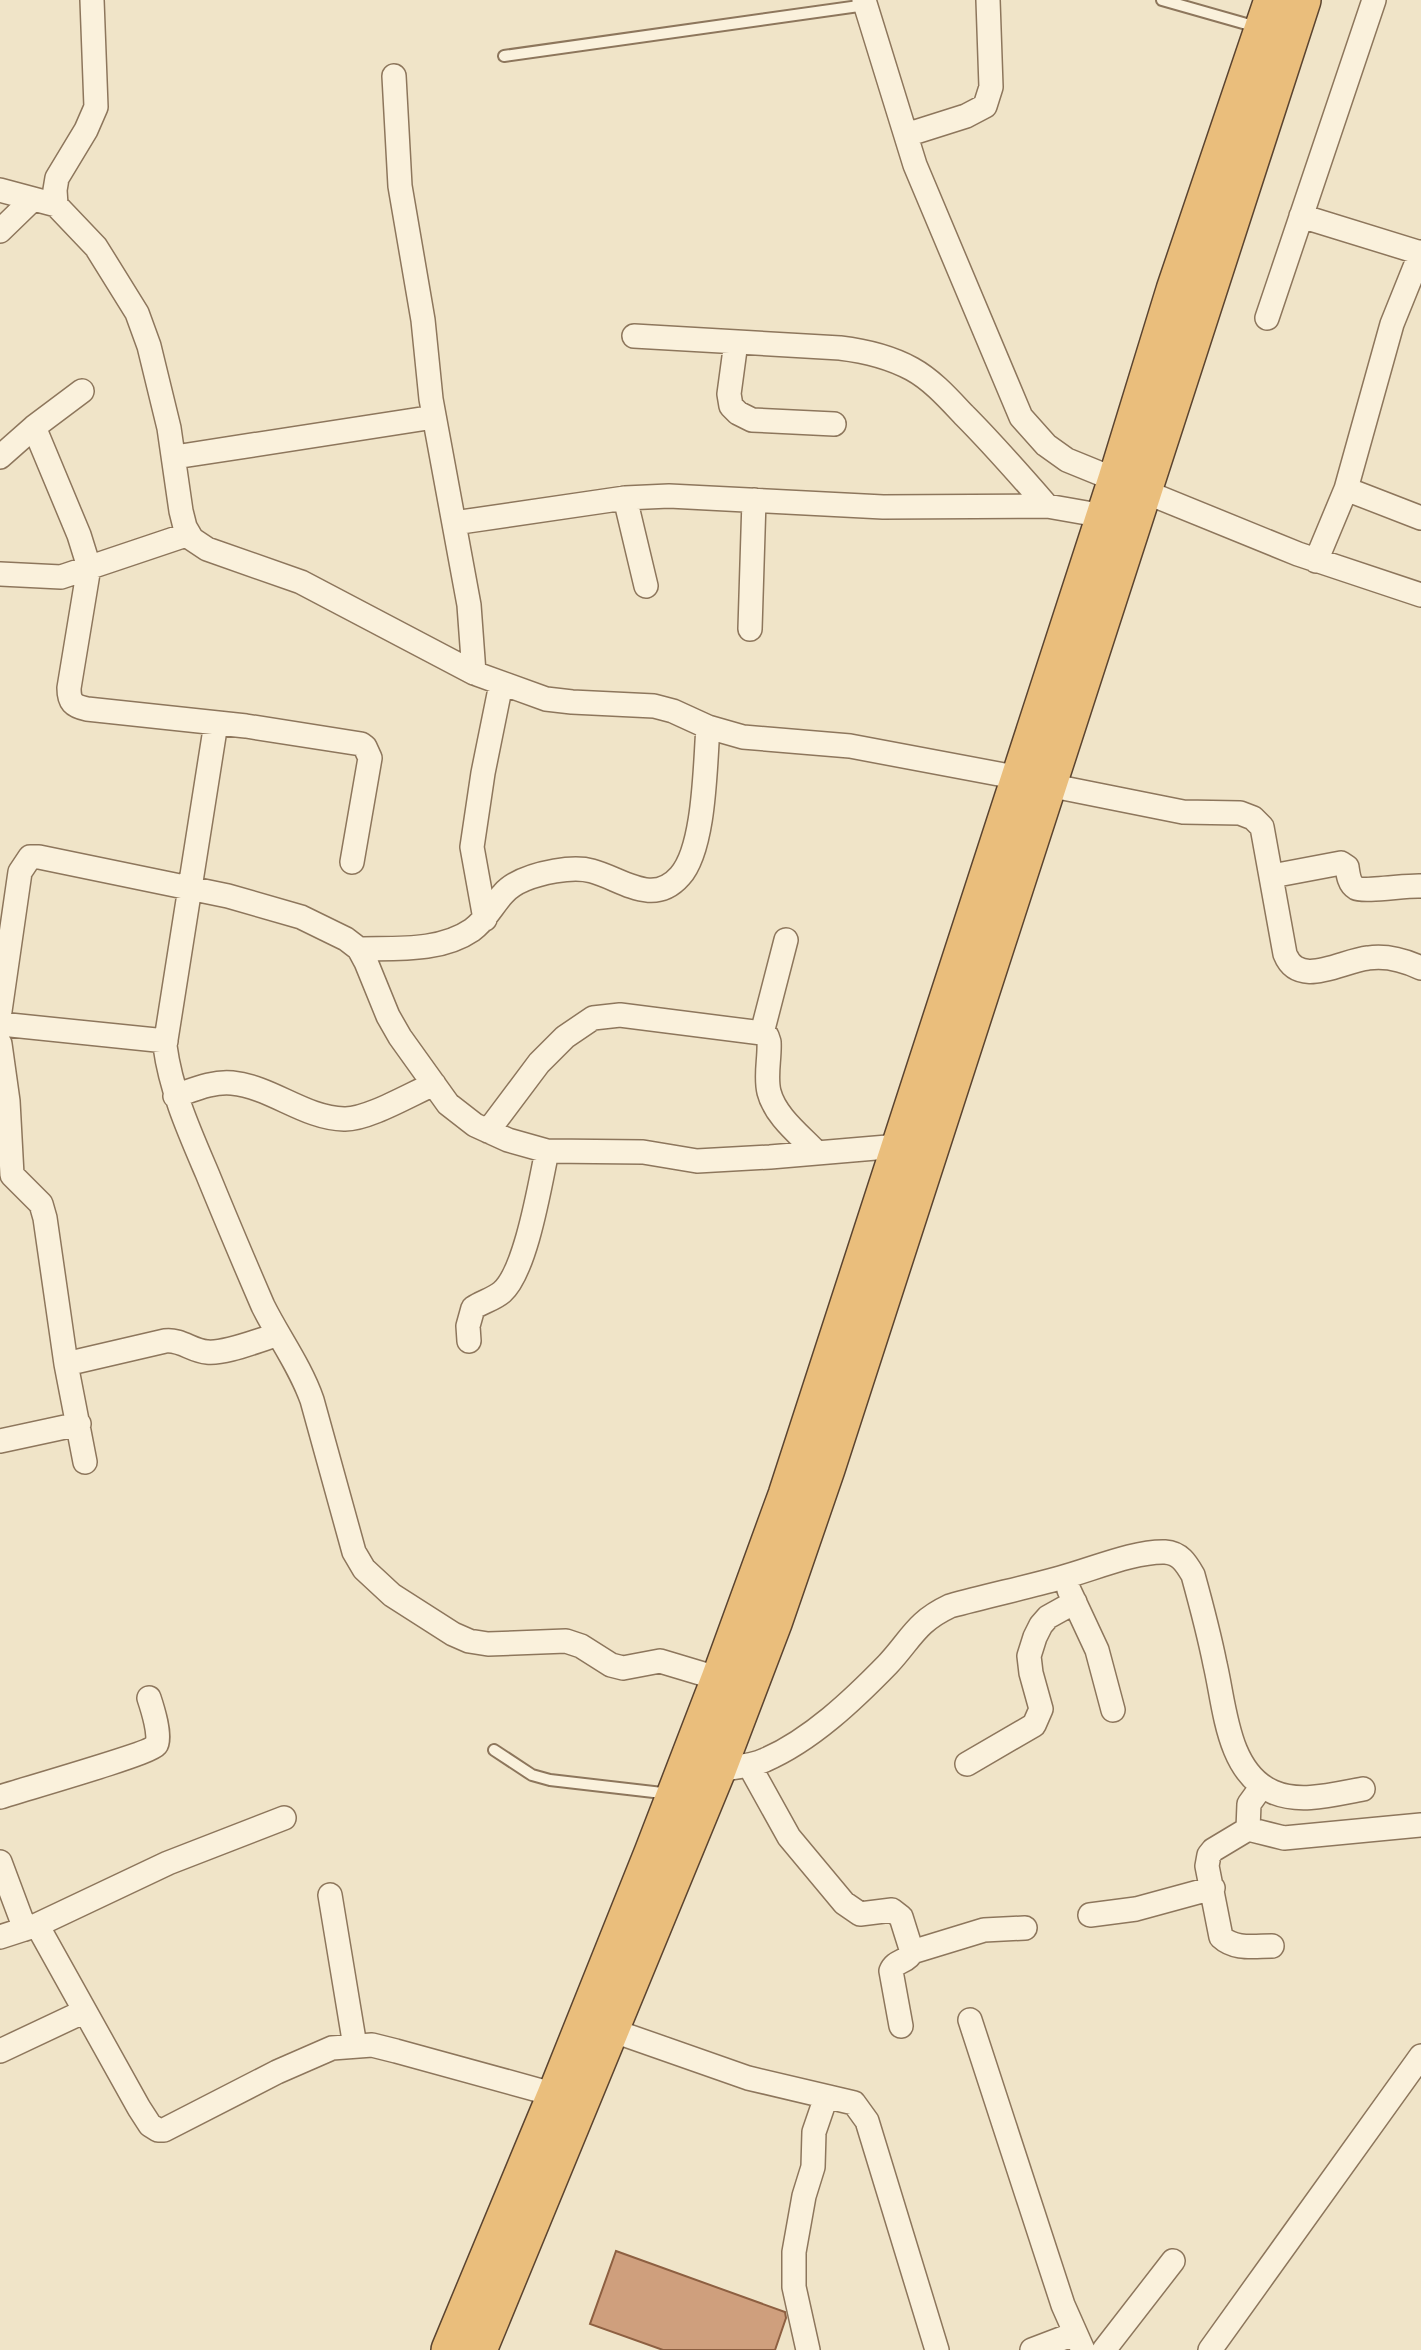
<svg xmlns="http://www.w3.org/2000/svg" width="1421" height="2350" font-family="'Playfair Display',serif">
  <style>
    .building { fill: #cf9f7d; stroke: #8d5f41; stroke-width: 2 }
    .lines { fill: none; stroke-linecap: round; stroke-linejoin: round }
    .service-casing { stroke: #8d765c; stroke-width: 14 }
    .minor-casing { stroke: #8d765c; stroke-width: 26 }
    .trunk-casing { stroke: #5b4430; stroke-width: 40 }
    .service { stroke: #faf1dc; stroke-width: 10 }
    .minor { stroke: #faf1dc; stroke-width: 23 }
    .trunk { stroke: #eabe7c; stroke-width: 37 }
  </style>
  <rect width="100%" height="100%" fill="#f0e4c8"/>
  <path class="building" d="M 616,2251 L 785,2312 L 786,2318 L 775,2350 L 663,2350 L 590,2324 Z"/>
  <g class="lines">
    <g class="service-casing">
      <path id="service" d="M 1162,0 L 1257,27
        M 504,56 L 866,5
        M 494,1750 L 532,1775 L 550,1780 L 671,1794"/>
    </g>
    <g class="minor-casing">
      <path id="minor" d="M 92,0 L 96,107 L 86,130 L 57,178 L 55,190 L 56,205 L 96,247 L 137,313 L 149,346 L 169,428 L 181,511 L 185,527 L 192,539 L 207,549 L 301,582 L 474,673 L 546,699 L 572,702 L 654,706 L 673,711 L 708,727 L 743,737 L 850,746 L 1020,778
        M 864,0 L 915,165 L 1021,417 L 1046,445 L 1067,460 L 1298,554 L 1421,595
        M 394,76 L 400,186 L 423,320 L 431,399 L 469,605 L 474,673
        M 906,135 L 966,116 L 985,106 L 991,87 L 988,0
        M 0,190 L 56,205
        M 1301,216 L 1421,253
        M 0,231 L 33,199
        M 1267,318 L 1374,0
        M 634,336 L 840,348 C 865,351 890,357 912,369 C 932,380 948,398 964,415 C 993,444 1020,475 1047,506
        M 736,342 L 729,394 L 731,406 L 738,413 L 752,420 L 834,424
        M 34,427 L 79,535 L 89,567 L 69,688 C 69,702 73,706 87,709 L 246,726 L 361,744 L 365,747 L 370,758 L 352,862
        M 0,457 L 34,427 L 82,391
        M 175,457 L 434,417
        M 1346,489 L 1421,518
        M 625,498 L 646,586
        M 454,523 L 625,498 L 669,496 L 883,507 L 1047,506 L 1104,516
        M 1316,561 L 1346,489 L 1392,324 L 1421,252
        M 0,574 L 61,577 L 189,534
        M 750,629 L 754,500
        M 216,723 L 165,1046 C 171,1091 189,1131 207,1173 C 225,1217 244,1262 263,1306 C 279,1338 300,1366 312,1400 L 354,1552 L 364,1569 L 392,1595 L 453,1634 L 469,1641 L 488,1644 L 566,1641 L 581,1646 L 611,1665 L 623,1668 L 660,1661 L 720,1679
        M 1048,785 L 1183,812 L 1240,813 L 1253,818 L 1262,827 L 1285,954 C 1299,989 1341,961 1368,958 C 1387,955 1404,960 1421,968
        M 1272,876 L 1341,863 L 1347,867 C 1348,874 1349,884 1356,888 C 1364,892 1408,885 1421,886
        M 485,919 L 472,847 L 483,773 L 501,684
        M 359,949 C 396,948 440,952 472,930 C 486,920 492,906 503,894 C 515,880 538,874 555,871 C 567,869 581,868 592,871 C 622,879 653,907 680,876 C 705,848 705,765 708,727
        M 0,1011 L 20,872 L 30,857 L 39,857 L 228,896 L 301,917 L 346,939 L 359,949 L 366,962 L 388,1016 L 400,1037 L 448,1104 L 475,1125 L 508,1140 L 547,1151 L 643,1152 L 697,1161 L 770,1157 L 899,1146
        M 0,1024 L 166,1041
        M 762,1033 L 786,940
        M 0,1044 L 8,1101 L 12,1175 L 41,1204 L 45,1218 L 66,1364 L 85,1462
        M 175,1096 C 193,1090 213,1081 232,1083 C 272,1087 304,1118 344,1119 C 367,1120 411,1094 434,1084
        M 488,1131 L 539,1063 L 565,1037 L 593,1018 L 620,1015 L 762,1033 L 767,1036 L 769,1042 C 770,1058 765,1076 769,1092 C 775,1116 800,1135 816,1152
        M 469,1341 L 468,1326 L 473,1308 C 482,1302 494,1299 502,1292 C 526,1271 540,1184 547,1151
        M 66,1364 L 165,1341 C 181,1339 192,1351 207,1352 C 226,1354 258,1340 277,1335
        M 0,1441 L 79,1424
        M 1069,1590 L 1097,1650 L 1113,1710
        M 967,1764 L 1034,1725 L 1041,1709 L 1031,1673 L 1029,1656 L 1035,1637 L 1041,1625 L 1048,1617 L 1075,1602
        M 749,1765 L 789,1837 L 844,1903 L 860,1914 L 892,1910 L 901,1917 L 912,1952 C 907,1963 895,1960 891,1971 L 901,2026
        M 717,1770 C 732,1767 750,1767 765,1760 C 811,1740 853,1700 888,1664 C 912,1638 916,1622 950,1606 C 986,1596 1024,1588 1060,1578 C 1091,1570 1134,1551 1165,1552 C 1180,1553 1186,1563 1193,1575 C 1201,1604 1209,1634 1215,1664 C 1225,1706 1227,1772 1273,1792 C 1300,1804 1335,1794 1363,1789
        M 1262,1786 L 1249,1804 L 1248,1829 L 1213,1850 L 1209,1855 L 1207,1866 L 1221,1937 C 1235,1950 1254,1946 1272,1946
        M 0,1797 C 21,1790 149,1754 156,1745 C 162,1738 152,1707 149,1698
        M 1248,1829 L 1284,1838 L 1421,1825
        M 0,1862 L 25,1929
        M 330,1895 L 355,2046
        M 1090,1915 L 1136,1909 L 1213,1888
        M 37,1925 L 168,1863 L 284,1818
        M 0,1937 L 37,1925 L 139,2108 L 150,2125 L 158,2130 L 164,2130 L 277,2072 L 332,2048 L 372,2045 L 396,2051 L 556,2095
        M 912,1952 L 984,1930 L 1025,1928
        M 970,2020 L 1063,2305 L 1083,2350
        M 611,2030 L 748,2078 L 854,2103 L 867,2121 L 937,2350
        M 0,2051 L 85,2011
        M 808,2350 L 794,2287 L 794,2252 L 804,2196 L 813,2167 L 814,2132 L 826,2097
        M 1032,2350 L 1074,2334
        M 1104,2350 L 1173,2261
        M 1210,2350 L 1421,2056"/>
    </g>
    <g class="trunk-casing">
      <path id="trunk" d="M 450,2350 L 556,2095 L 653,1853 L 720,1679 L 787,1495 L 1117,479 L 1175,290 L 1273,0
        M 478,2350 L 717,1770 L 773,1623 L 826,1469 L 1302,0"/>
    </g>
    <use href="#service" class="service"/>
    <use href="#minor" class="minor"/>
    <use href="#trunk" class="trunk"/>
  </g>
</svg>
